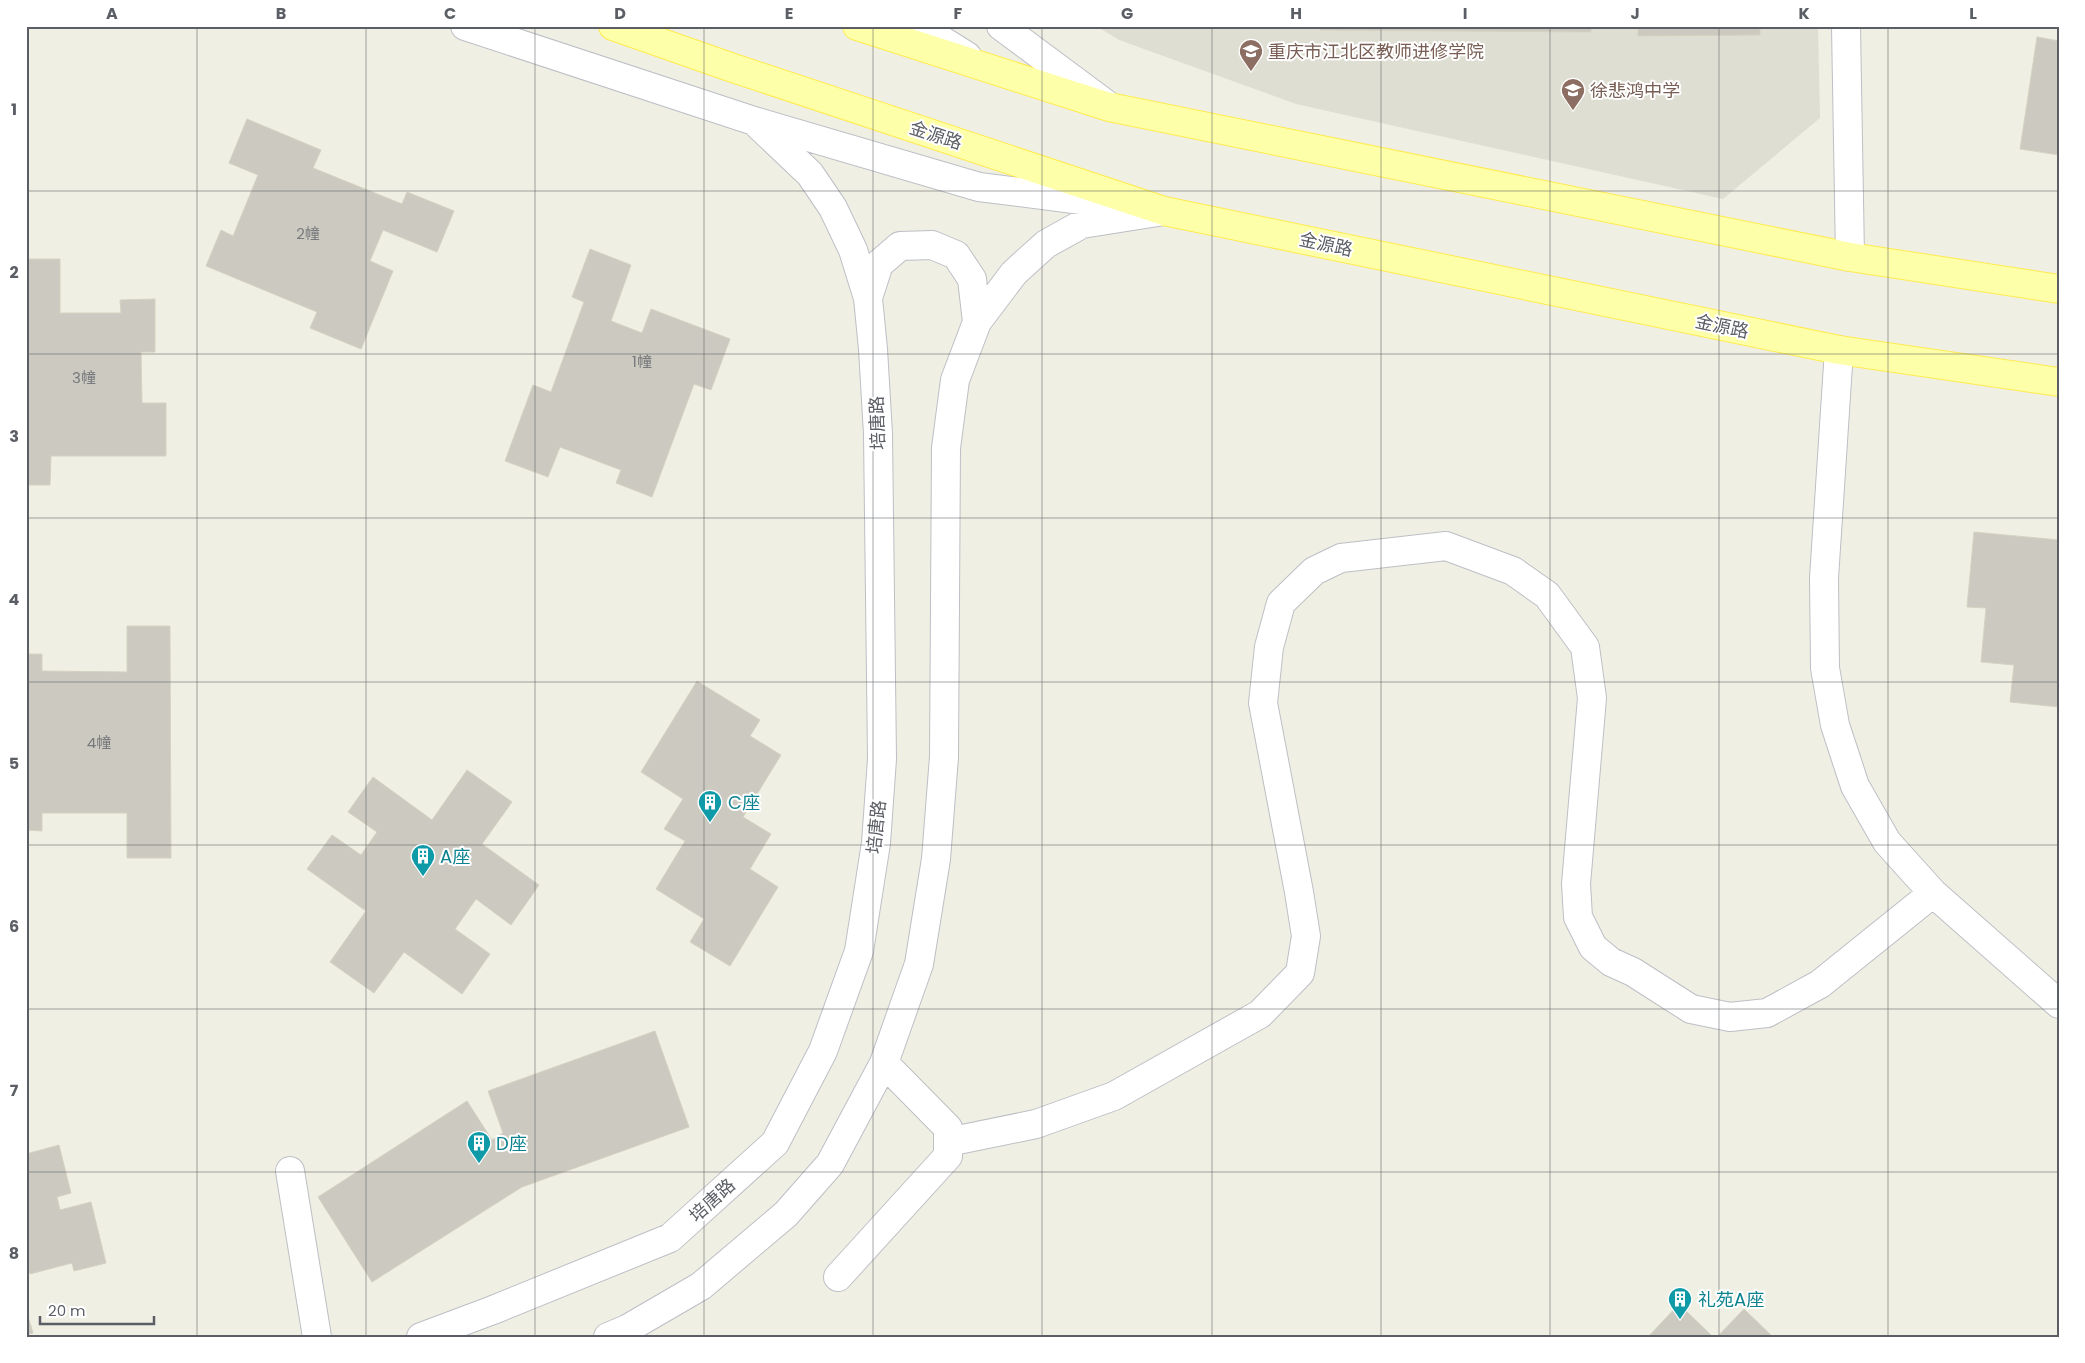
<svg xmlns="http://www.w3.org/2000/svg" width="2085" height="1363" font-family="Poppins,'Noto Sans SC',sans-serif">
  <style>
    .education { fill: #dfded2 }
    .building { fill: #cbc9c0; stroke: #d5d2c1 }
    .lines { fill: none; stroke-linecap: round; stroke-linejoin: round }
    .minor-casing { stroke: #bdbfc6; stroke-width: 30 }
    .major-casing { stroke: #feeb4e; stroke-width: 30 }
    .minor { stroke: #fff; stroke-width: 28 }
    .major { stroke: #feffa9; stroke-width: 28 }
    .grid { fill: none; stroke: #5b5e65; stroke-width: 1; stroke-opacity: 0.55 }
    .labels { text-anchor: middle; dominant-baseline: central; stroke-width: 4; stroke-linejoin: round; paint-order: stroke }
    .number-label { font-size: 15px; fill: #77797c }
    .education-label { font-size: 18px; fill: #785e54; stroke: #fff; text-anchor: start }
    .street-label { font-size: 18px; fill: #5b5e65; stroke: #fff }
    .culture-label { font-size: 18px; fill: #0d838f; stroke: #fff; text-anchor: start }
    .neatline { fill: none; stroke: #5b5e65; stroke-width: 2 }
    .grid-label { font-size: 16px; text-anchor: middle; font-weight: bold; fill: #5b5e65 }
  </style>
  <rect width="100%" height="100%" fill="#f0efe3"/>
  <path class="education" d="M 1096,26 L 1818,26 L 1820,118 L 1723,199 L 1296,104 L 1119,40 Z"/>
  <path class="building" d="M 1320,26 L 1591,26 L 1591,32 L 1320,30 Z
    M 1638,26 L 1760,26 L 1760,35 L 1638,36 Z
    M 2037,37 L 2059,41 L 2059,155 L 2020,149 Z
    M 247,119 L 321,150 L 313,168 L 402,204 L 407,192 L 454,211 L 437,252 L 383,230 L 370,261 L 393,271 L 361,349 L 310,328 L 317,312 L 206,266 L 221,230 L 233,236 L 258,175 L 229,163 Z
    M 590,249 L 631,265 L 611,321 L 642,333 L 651,309 L 730,339 L 711,390 L 694,384 L 652,497 L 616,483 L 621,470 L 560,447 L 548,477 L 505,461 L 533,385 L 551,392 L 584,302 L 572,297 Z
    M 26,259 L 60,259 L 60,313 L 121,313 L 120,300 L 155,299 L 155,352 L 141,352 L 142,403 L 166,403 L 166,456 L 51,456 L 50,485 L 26,485 Z
    M 1974,532 L 2059,540 L 2059,707 L 2010,702 L 2014,665 L 1981,662 L 1986,608 L 1967,607 Z
    M 127,626 L 170,626 L 171,858 L 127,858 L 127,813 L 42,813 L 42,831 L 26,830 L 26,654 L 42,654 L 42,671 L 127,672 Z
    M 697,681 L 760,720 L 750,736 L 781,755 L 743,817 L 771,834 L 750,869 L 778,887 L 730,966 L 690,942 L 704,919 L 656,889 L 685,841 L 664,829 L 683,799 L 641,772 Z
    M 467,770 L 512,802 L 482,844 L 539,885 L 511,925 L 476,899 L 455,929 L 490,954 L 462,994 L 404,952 L 374,993 L 330,962 L 366,911 L 307,869 L 332,835 L 361,855 L 377,832 L 348,812 L 373,777 L 432,820 Z
    M 655,1031 L 689,1127 L 522,1187 L 372,1282 L 318,1197 L 467,1101 L 492,1140 L 503,1133 L 488,1091 Z
    M 59,1145 L 71,1193 L 57,1197 L 60,1210 L 91,1202 L 106,1263 L 74,1271 L 72,1263 L 30,1274 L 26,1260 L 26,1154 Z
    M 1679,1304 L 1713,1337 L 1648,1337 Z
    M 1744,1309 L 1773,1337 L 1717,1337 Z
    M 26,1310 L 33,1333 L 26,1335 Z"/>
  <g class="lines">
    <g class="minor-casing">
      <path id="minor" d="M 465,26 L 754,121 L 979,187 L 1128,206
        M 919,26 L 967,56
        M 1001,26 L 1106,104
        M 1846,26 L 1850,257
        M 868,298 L 879,264 L 900,246 L 932,245 L 956,255 L 972,279 L 977,322
        M 1839,350 L 1824,578 L 1825,668 L 1835,725 L 1855,786 L 1887,842 L 1933,893 L 2059,1004
        M 948,1142 L 1036,1124 L 1114,1096 L 1260,1014 L 1300,973 L 1306,936 L 1299,892 L 1263,703 L 1269,647 L 1281,603 L 1314,571 L 1341,558 L 1446,546 L 1513,571 L 1547,595 L 1585,647 L 1592,698 L 1576,884 L 1578,917 L 1593,947 L 1611,962 L 1633,972 L 1691,1009 L 1730,1017 L 1767,1013 L 1820,984 L 1933,893
        M 290,1171 L 317,1337
        M 838,1277 L 948,1156 L 948,1128 L 884,1063
        M 421,1337 L 493,1310 L 670,1238 L 775,1143 L 823,1051 L 859,951 L 876,843 L 882,759 L 878,434 L 873,349 L 868,298 L 853,250 L 833,208 L 810,174 L 754,121
        M 608,1337 L 627,1329 L 701,1286 L 786,1214 L 830,1164 L 884,1063 L 919,964 L 936,859 L 944,757 L 946,448 L 955,380 L 977,322 L 1014,273 L 1046,244 L 1082,224 L 1164,211"/>
    </g>
    <g class="major-casing">
      <path id="major" d="M 613,26 L 733,68 L 1164,211 L 1839,350 L 2059,382
        M 857,26 L 1109,107 L 1850,257 L 2059,289"/>
    </g>
    <use href="#minor" class="minor"/>
    <use href="#major" class="major"/>
  </g>
  <path class="grid" d="M 197,26 L 197,1337M 366,26 L 366,1337M 535,26 L 535,1337M 704,26 L 704,1337M 873,26 L 873,1337M 1042,26 L 1042,1337M 1212,26 L 1212,1337M 1381,26 L 1381,1337M 1550,26 L 1550,1337M 1719,26 L 1719,1337M 1888,26 L 1888,1337M 26,191 L 2059,191M 26,354 L 2059,354M 26,518 L 2059,518M 26,682 L 2059,682M 26,845 L 2059,845M 26,1009 L 2059,1009M 26,1172 L 2059,1172"/>
  <defs>
    <g id="university-pin" transform="scale(1.25)"><path d="M0 17L-7.5 6A9.5 9.5 0 1 1 7.5 6Z" fill="#8d6e63" stroke="#fff"/><path d="M0-5L7-2L0 1L-7-2ZM-4 1L0 2.5L4 1V4Q0 6-4 4Z" fill="#fff"/></g>
    <g id="school-pin" transform="scale(1.25)"><path d="M0 17L-7.5 6A9.5 9.5 0 1 1 7.5 6Z" fill="#8d6e63" stroke="#fff"/><path d="M0-5L7-2L0 1L-7-2ZM-4 1L0 2.5L4 1V4Q0 6-4 4Z" fill="#fff"/></g>
    <g id="building-pin" transform="scale(1.25)"><path d="M0 17L-7.5 6A9.5 9.5 0 1 1 7.5 6Z" fill="#0f9aa8" stroke="#fff"/><path d="M-4-6H4V6H1V3H-1V6H-4ZM-2.5-4.3h1.7v1.8h-1.7ZM.8-4.3h1.7v1.8H.8ZM-2.5-1h1.7V.8h-1.7ZM.8-1h1.7V.8H.8Z" fill="#fff"/></g>
  </defs>
  <g fill-rule="evenodd">
    <use href="#university-pin" x="1251" y="51"/>
    <use href="#school-pin" x="1573" y="90"/>
    <use href="#building-pin" x="710" y="802"/>
    <use href="#building-pin" x="423" y="856"/>
    <use href="#building-pin" x="479" y="1143"/>
    <use href="#building-pin" x="1680" y="1299"/>
  </g>
  <g class="labels">
    <g class="number-label">
      <text x="308" y="233">2幢</text>
      <text x="642" y="361">1幢</text>
      <text x="84" y="377">3幢</text>
      <text x="99" y="742">4幢</text>
    </g>
    <g class="education-label">
      <text x="1268" y="51">重庆市江北区教师进修学院</text>
      <text x="1590" y="90">徐悲鸿中学</text>
    </g>
    <g class="street-label">
      <text transform="translate(936 135) rotate(18)">金源路</text>
      <text transform="translate(1326 244) rotate(12)">金源路</text>
      <text transform="translate(1722 326) rotate(12)">金源路</text>
      <text transform="translate(877 423) rotate(-92)">培唐路</text>
      <text transform="translate(876 827) rotate(-84)">培唐路</text>
      <text transform="translate(712 1200) rotate(-42)">培唐路</text>
    </g>
    <g class="culture-label">
      <text x="728" y="802">C座</text>
      <text x="440" y="856">A座</text>
      <text x="496" y="1143">D座</text>
      <text x="1698" y="1299">礼苑A座</text>
    </g>
  </g>
  <rect width="2085" height="1363" fill="none" stroke="#ffffff" stroke-width="55"/>
  <path d="M40 1316v8h114v-8" fill="none" stroke="#5b5e65" stroke-width="2.5"/>
  <text x="48" y="1316" font-size="15" fill="#5b5e65" stroke="#ffffff" stroke-width="4" paint-order="stroke">20 m</text>
  <rect x="28" y="28" width="2030" height="1308" class="neatline"/>
  <g class="grid-label">
    <text x="112" y="19">A</text>
    <text x="281" y="19">B</text>
    <text x="450" y="19">C</text>
    <text x="620" y="19">D</text>
    <text x="789" y="19">E</text>
    <text x="958" y="19">F</text>
    <text x="1127" y="19">G</text>
    <text x="1296" y="19">H</text>
    <text x="1465" y="19">I</text>
    <text x="1635" y="19">J</text>
    <text x="1804" y="19">K</text>
    <text x="1973" y="19">L</text>
    <text x="14" y="115">1</text>
    <text x="14" y="278">2</text>
    <text x="14" y="442">3</text>
    <text x="14" y="605">4</text>
    <text x="14" y="769">5</text>
    <text x="14" y="932">6</text>
    <text x="14" y="1096">7</text>
    <text x="14" y="1259">8</text>
  </g>
</svg>
